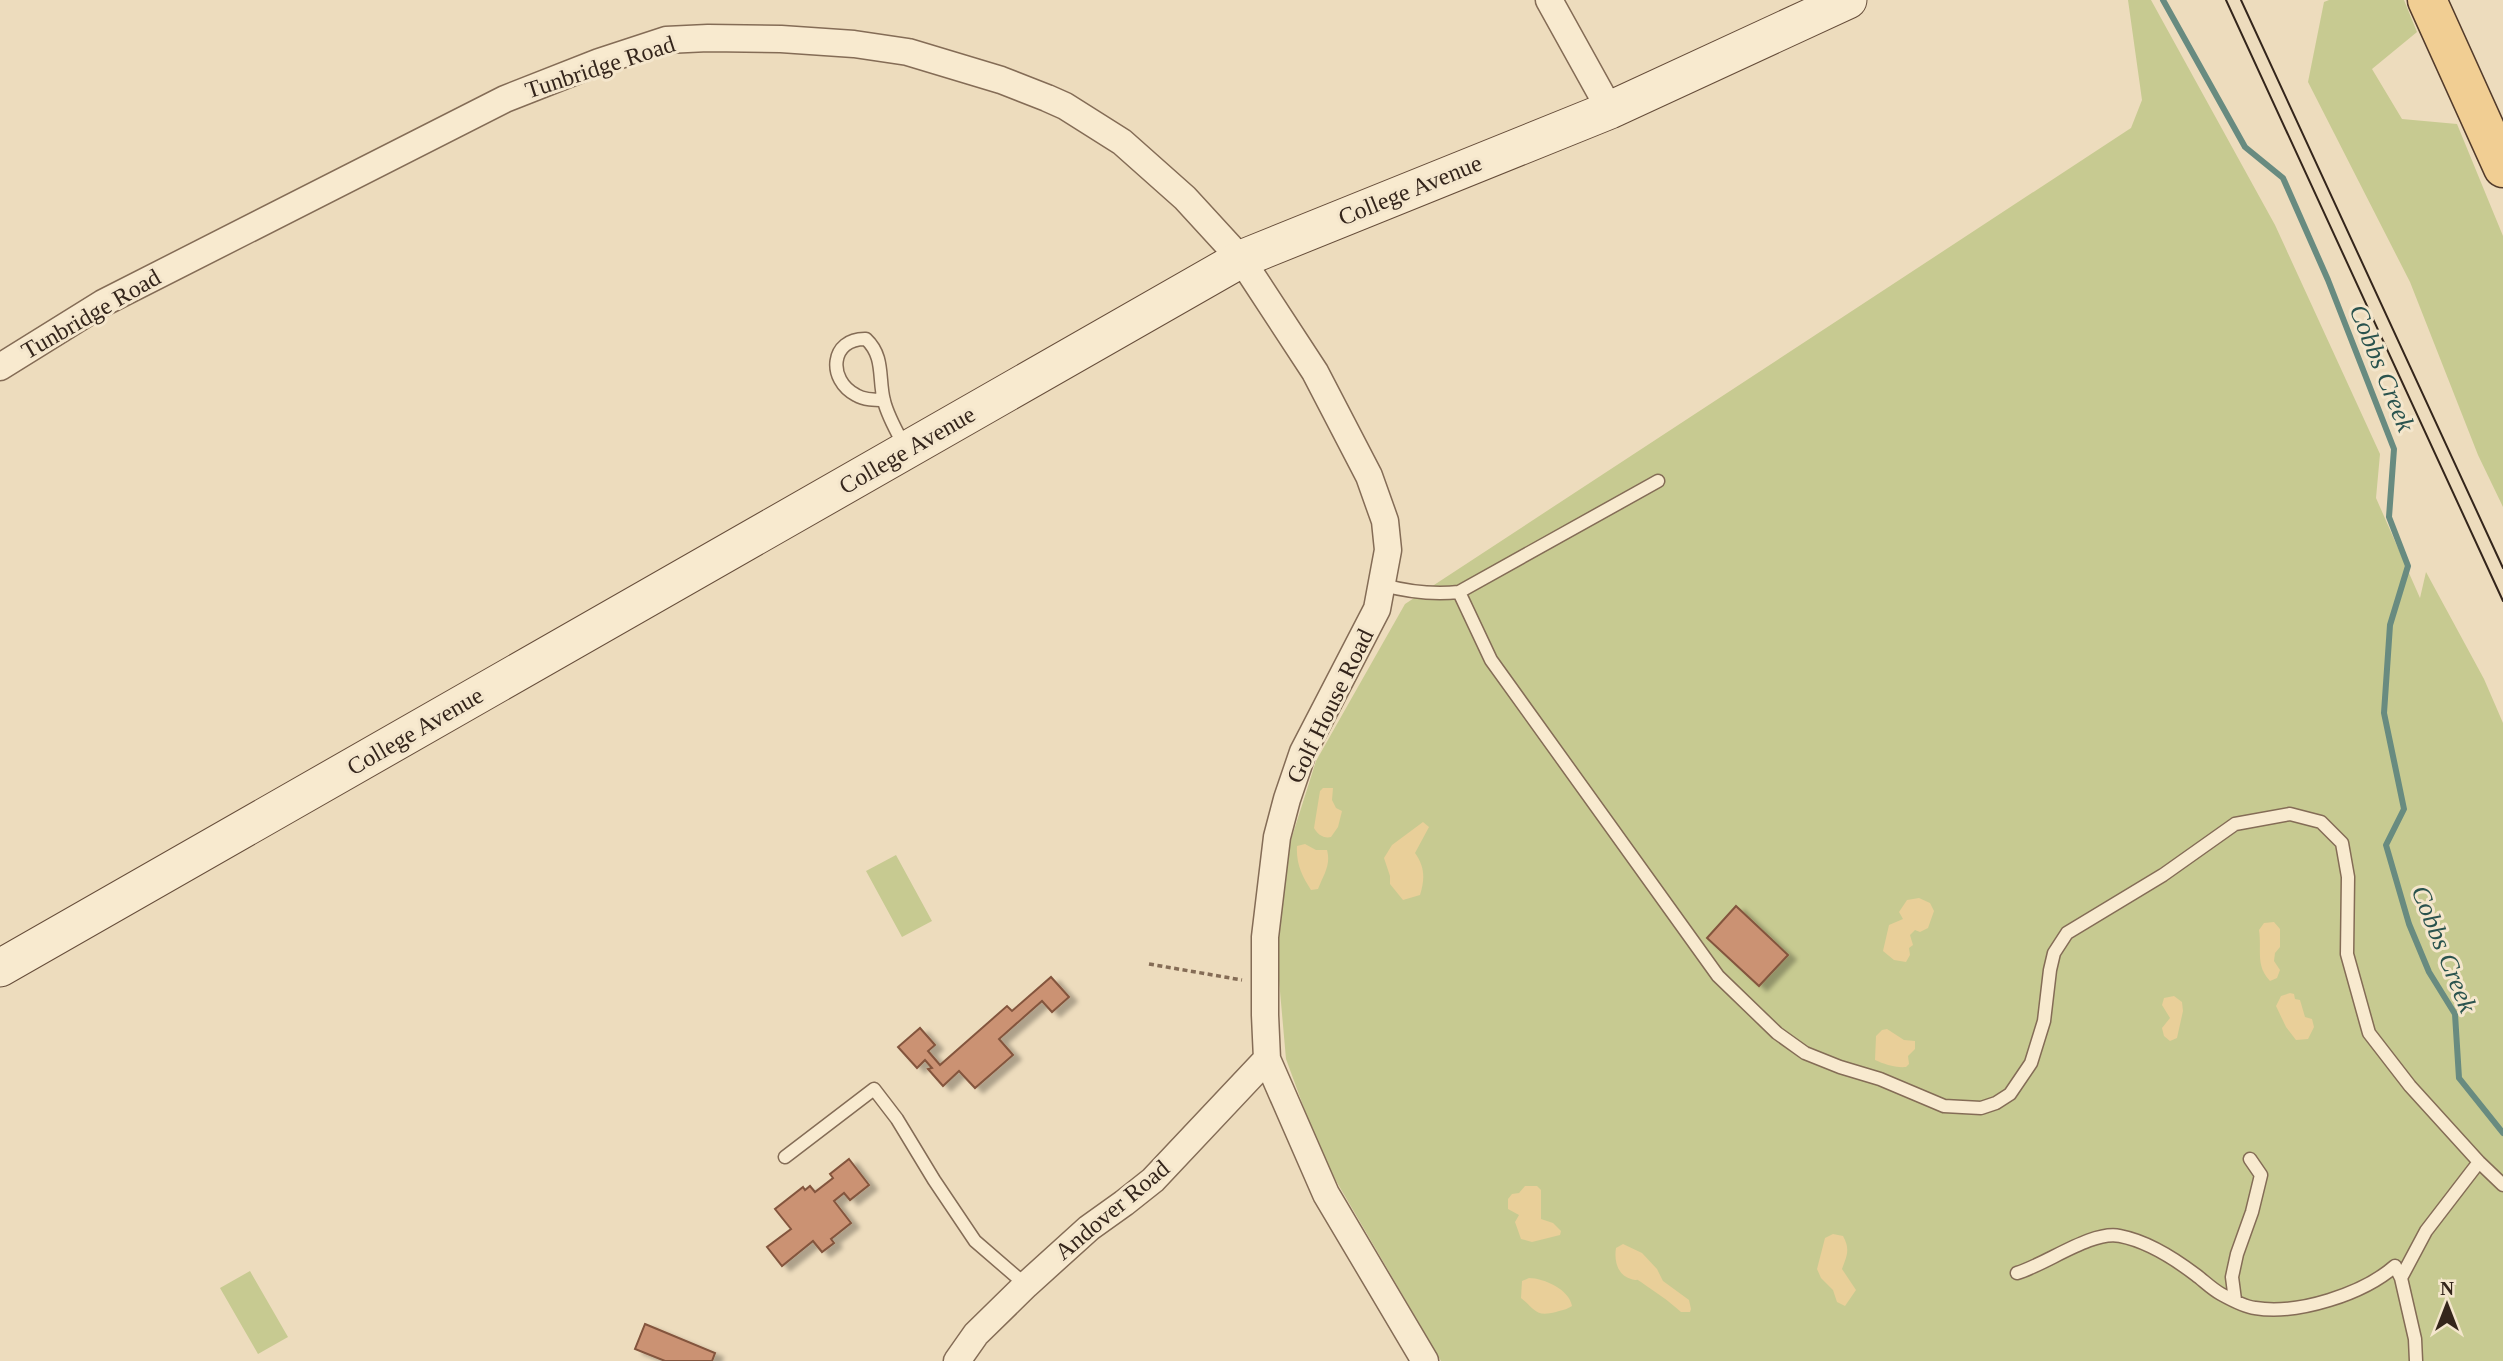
<svg xmlns="http://www.w3.org/2000/svg" width="2503" height="1361" font-family="'Times New Roman',serif">
  <style>
    .green { fill: #c7ca91 }
    .sand { fill: #e9cf99 }
    .lines { fill: none; stroke-linecap: round; stroke-linejoin: round }
    .stream { stroke: #688b80; stroke-width: 6 }
    .building { fill: #cb9273; stroke: #83543d; stroke-width: 2; filter: url(#shadow) }
    .service-casing { stroke: #846c56; stroke-width: 15 }
    .minor-casing { stroke: #846c56; stroke-width: 29 }
    .secondary-casing { stroke: #664d3a; stroke-width: 39 }
    .primary-casing { stroke: #523b2b; stroke-width: 41 }
    .path { stroke: #846c56; stroke-width: 3.5; stroke-dasharray: 5 3.5; stroke-linecap: butt }
    .service { stroke: #f8eacf; stroke-width: 12 }
    .minor { stroke: #f8eacf; stroke-width: 26 }
    .secondary { stroke: #f8eacf; stroke-width: 37 }
    .primary { stroke: #f1ce93; stroke-width: 38 }
    .tram { stroke: #34251b; stroke-width: 2 }
    .labels { text-anchor: middle; dominant-baseline: central; stroke-width: 6; stroke-linejoin: round; paint-order: stroke }
    .street-label { font-size: 24px; fill: #34251b; stroke: #f4e6cc }
    .water-label { font-size: 26px; font-style: italic; fill: #2a534e; stroke: #f4e6cc }
  </style>
  <defs>
    <filter id="shadow"><feDropShadow dx="8" dy="4.5" stdDeviation="2" flood-color="#0004"/></filter>
  </defs>
  <rect width="100%" height="100%" fill="#eddcbd"/>
  <path class="green" d="M 2128,0 L 2151,0 L 2275,225 L 2380,454 L 2376,498 L 2420,598 L 2426,572 L 2484,679 L 2503,723 L 2503,1361 L 1441,1361 L 1335,1179 L 1319,1149 L 1286,1059 L 1275,935 L 1290,843 L 1316,761 L 1405,604 L 2131,128 L 2142,100 Z
    M 2329,0 L 2404,0 L 2417,32 L 2372,69 L 2402,119 L 2457,124 L 2503,236 L 2503,507 L 2478,455 L 2410,282 L 2308,82 L 2324,2 Z
    M 896,855 L 932,921 L 902,937 L 866,871 Z
    M 250,1271 L 288,1337 L 258,1354 L 220,1288 Z"/>
  <path class="sand" d="M 1323,788 L 1333,788 L 1332,800 L 1336,808 L 1342,811 L 1338,827 L 1331,837 C 1324,839 1317,834 1314,828 L 1320,791 Z
    M 1423,822 L 1429,827 L 1415,853 C 1425,867 1425,879 1420,895 L 1403,900 L 1390,884 L 1390,876 L 1384,858 L 1392,845 Z
    M 1305,844 L 1316,850 L 1327,850 C 1331,865 1324,874 1318,889 L 1311,890 C 1302,876 1296,864 1297,846 Z
    M 1919,898 L 1930,903 L 1934,911 L 1928,928 L 1920,932 L 1915,930 L 1910,935 L 1913,945 L 1909,948 L 1910,955 L 1906,962 L 1894,960 L 1883,951 L 1889,925 L 1903,919 L 1899,912 L 1907,900 Z
    M 2274,922 L 2280,929 L 2280,947 L 2275,953 L 2274,961 L 2280,970 L 2277,978 L 2270,981 C 2255,965 2262,950 2259,930 L 2264,923 Z
    M 2290,993 L 2294,994 L 2295,999 L 2300,1000 L 2305,1017 L 2312,1019 L 2314,1027 L 2308,1039 L 2296,1040 L 2286,1027 L 2276,1006 L 2281,996 Z
    M 2174,996 L 2182,1002 L 2183,1011 L 2177,1038 L 2170,1041 L 2164,1036 L 2162,1028 L 2170,1018 L 2162,1005 L 2164,998 Z
    M 1887,1029 L 1904,1040 L 1915,1041 L 1915,1049 L 1908,1056 L 1909,1064 L 1906,1067 C 1895,1068 1884,1064 1875,1060 L 1876,1036 L 1882,1030 Z
    M 1525,1186 L 1537,1186 L 1541,1190 L 1541,1219 L 1553,1223 L 1561,1231 L 1560,1235 L 1532,1242 L 1521,1239 L 1515,1222 L 1519,1215 L 1508,1209 L 1508,1199 L 1512,1194 L 1519,1193 Z
    M 1833,1234 L 1843,1236 C 1851,1250 1846,1257 1842,1269 L 1856,1290 L 1845,1306 L 1837,1302 L 1833,1290 L 1821,1278 L 1817,1269 L 1825,1238 Z
    M 1623,1244 L 1642,1253 L 1657,1269 L 1663,1281 L 1689,1300 L 1691,1309 L 1690,1312 L 1681,1312 C 1668,1300 1655,1292 1641,1282 C 1634,1277 1640,1282 1631,1279 C 1617,1275 1614,1260 1616,1248 Z
    M 1529,1278 C 1544,1278 1570,1290 1572,1306 C 1566,1310 1562,1310 1556,1312 C 1535,1317 1536,1310 1521,1298 L 1522,1281 Z"/>
  <g class="lines">
    <path class="stream" d="M 2163,0 L 2245,147 L 2283,178 L 2328,280 L 2394,449 L 2389,517 L 2408,566 L 2390,625 L 2384,713 L 2404,809 L 2386,845 L 2409,924 L 2429,972 L 2455,1014 L 2459,1078 L 2503,1133"/>
  </g>
  <path class="building" d="M 1736,906 L 1788,955 L 1759,986 L 1707,938 Z
    M 1051,977 L 1069,997 L 1052,1012 L 1042,1001 L 999,1039 L 1013,1055 L 975,1088 L 959,1071 L 943,1086 L 928,1069 L 932,1068 L 925,1060 L 917,1068 L 898,1047 L 920,1028 L 935,1045 L 928,1051 L 940,1065 L 1007,1006 L 1012,1011 Z
    M 849,1159 L 869,1185 L 850,1200 L 844,1193 L 834,1201 L 851,1223 L 831,1239 L 834,1243 L 822,1252 L 813,1241 L 782,1266 L 767,1247 L 791,1229 L 775,1209 L 803,1187 L 805,1190 L 810,1186 L 815,1192 L 833,1178 L 830,1174 Z
    M 645,1324 L 715,1353 L 712,1361 L 665,1361 L 635,1349 Z"/>
  <g class="lines">
    <g class="service-casing">
      <path id="service" d="M 884,400 C 875,400 864,400 856,395 C 827,380 830,338 866,339 C 885,357 878,378 884,401 C 888,417 897,432 905,447
        M 1383,585 C 1409,592 1432,595 1459,592 L 1491,660 L 1718,976 L 1777,1033 L 1805,1053 L 1840,1067 L 1880,1079 L 1944,1106 L 1981,1108 L 1996,1103 L 2010,1094 L 2031,1063 L 2044,1021 L 2050,970 L 2054,953 L 2067,933 L 2163,875 L 2235,824 L 2290,814 L 2321,822 L 2342,843 L 2348,877 L 2347,954 L 2369,1033 L 2410,1086 L 2479,1162 L 2503,1185
        M 1459,592 L 1658,481
        M 785,1157 L 874,1089 L 897,1119 L 934,1180 L 975,1241 L 1026,1285
        M 2017,1273 C 2047,1264 2092,1230 2120,1236 C 2146,1241 2175,1259 2196,1275 C 2204,1281 2212,1289 2221,1294 C 2230,1299 2245,1307 2255,1308 C 2298,1315 2363,1294 2395,1266 L 2401,1278
        M 2235,1300 L 2232,1277 L 2237,1254 L 2252,1212 L 2261,1175 L 2250,1159
        M 2416,1361 L 2415,1339 L 2401,1278 L 2426,1231 L 2479,1162"/>
    </g>
    <g class="minor-casing">
      <path id="minor" d="M 1549,0 L 1610,110
        M 0,367 L 103,303 L 505,99 L 599,62 L 666,40 L 708,38 L 781,39 L 854,44 L 908,52 L 1001,80 L 1047,98 L 1065,106 L 1122,142 L 1185,198 L 1241,259 L 1315,372 L 1369,476 L 1385,521 L 1388,550 L 1377,609 L 1303,752 L 1287,799 L 1277,837 L 1265,937 L 1265,1015 L 1267,1059 L 1326,1194 L 1425,1361
        M 957,1361 L 976,1334 L 1026,1285 L 1089,1228 L 1124,1203 L 1153,1180 L 1267,1059"/>
    </g>
    <g class="secondary-casing">
      <path id="secondary" d="M 0,968 L 1241,259 L 1610,110 L 1848,0"/>
    </g>
    <g class="primary-casing">
      <path id="primary" d="M 2427,0 L 2503,168"/>
    </g>
    <path class="path" d="M 1149,964 L 1242,980"/>
    <use href="#service" class="service"/>
    <use href="#minor" class="minor"/>
    <use href="#secondary" class="secondary"/>
    <use href="#primary" class="primary"/>
    <path class="tram" d="M 2226,0 L 2503,601
      M 2241,0 L 2503,568"/>
  </g>
  <g class="labels">
    <g class="street-label">
      <text transform="translate(600 67) rotate(-18)">Tunbridge Road</text>
      <text transform="translate(1410 190) rotate(-22)">College Avenue</text>
      <text transform="translate(91 314) rotate(-30)">Tunbridge Road</text>
      <text transform="translate(907 450) rotate(-30)">College Avenue</text>
      <text transform="translate(1330 706) rotate(-64)">Golf House Road</text>
      <text transform="translate(415 731) rotate(-30)">College Avenue</text>
      <text transform="translate(1112 1210) rotate(-40)">Andover Road</text>
    </g>
    <g class="water-label">
      <text transform="translate(2382 368) rotate(68)">Cobbs Creek</text>
      <text transform="translate(2444 949) rotate(68)">Cobbs Creek</text>
    </g>
  </g>
  <g transform="translate(2447 1305)" stroke="#f4e6cc" stroke-width="5" paint-order="stroke">
  <path d="M0-5L12 26L0 18L-12 26Z" fill="#34251b"/>
  <text y="-10" font-size="19" font-weight="bold" text-anchor="middle" fill="#34251b">N</text>
  </g>
</svg>
